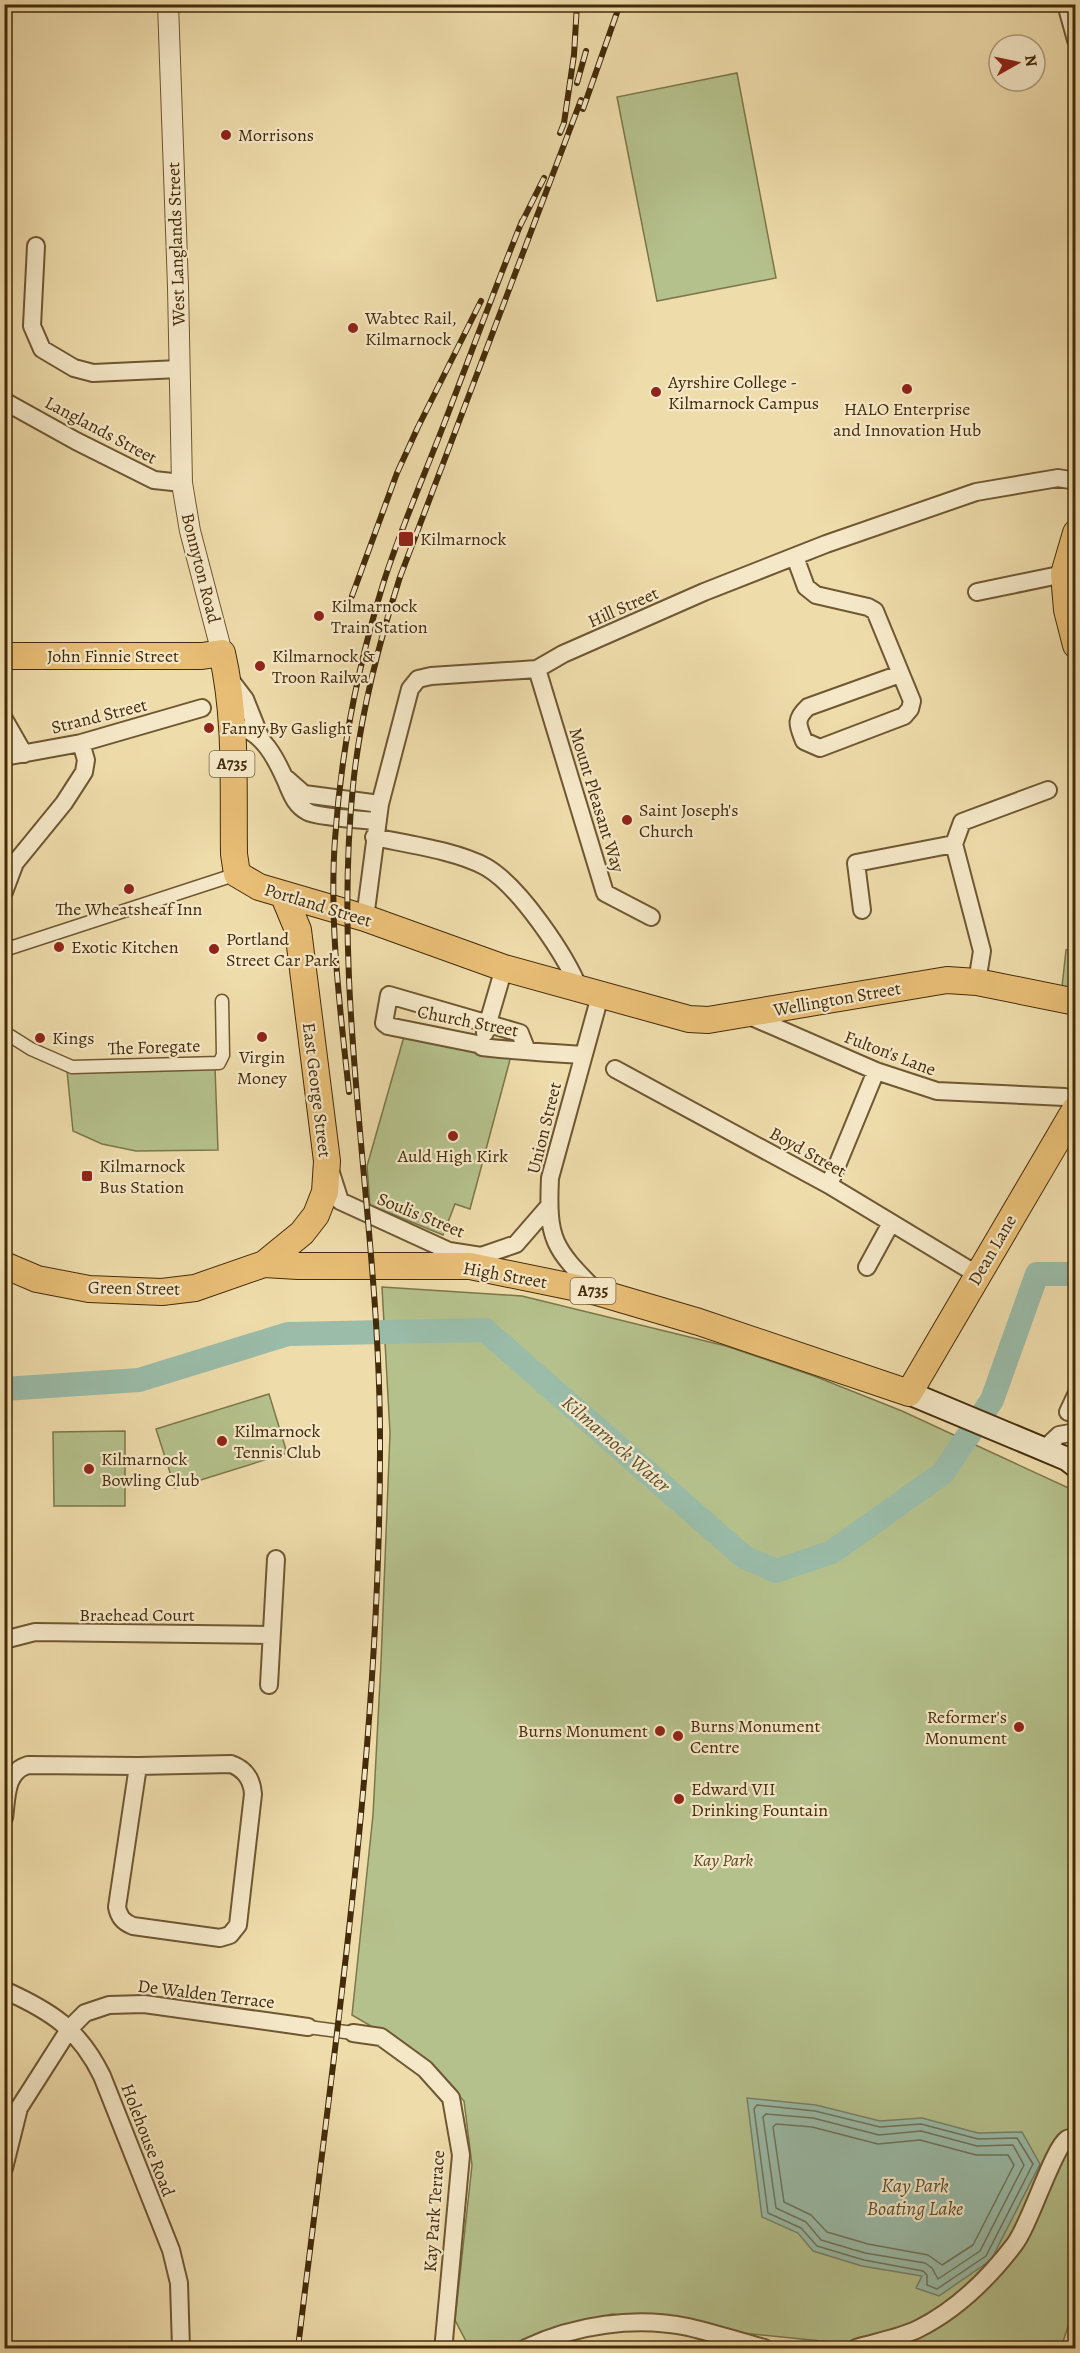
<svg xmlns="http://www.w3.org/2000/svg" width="1080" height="2353" font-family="Alegreya,serif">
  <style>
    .green { fill: #b5c18c; stroke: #7c764a; stroke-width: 1.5 }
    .water { fill: #9abca9; stroke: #788269; stroke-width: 1.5 }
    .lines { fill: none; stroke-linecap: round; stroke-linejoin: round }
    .shore { stroke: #6f7459; stroke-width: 1.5 }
    .river { stroke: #9abca9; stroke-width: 24 }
    .pedestrian-casing { stroke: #6f5732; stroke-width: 15 }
    .minor-casing { stroke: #6f5732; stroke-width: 20 }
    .tertiary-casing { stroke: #6f5732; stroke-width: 22 }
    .secondary-casing { stroke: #442b09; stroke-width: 26 }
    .primary-casing { stroke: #442b09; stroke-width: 28 }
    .pedestrian { stroke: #f5e8c8; stroke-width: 12 }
    .minor { stroke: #f5e8c8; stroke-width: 16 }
    .tertiary { stroke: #f5e8c8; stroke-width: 20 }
    .secondary { stroke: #f5e8c8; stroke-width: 22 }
    .primary { stroke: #e8be76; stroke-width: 26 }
    .rail-casing { stroke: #442b09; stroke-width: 6 }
    .rail { stroke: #f5e8c8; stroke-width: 4; stroke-dasharray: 11; stroke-linecap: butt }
    .poi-dot { fill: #8f2418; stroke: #f5e8c8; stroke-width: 2 }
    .labels { text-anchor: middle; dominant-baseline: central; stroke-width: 4.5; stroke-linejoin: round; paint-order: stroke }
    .shield { fill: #f5e8c8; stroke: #796442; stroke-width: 1.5 }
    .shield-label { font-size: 16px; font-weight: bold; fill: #442b09 }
    .poi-label { font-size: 18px; fill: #442b09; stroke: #f5e8c8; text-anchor: start }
    .street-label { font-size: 18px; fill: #442b09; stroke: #f5e8c8 }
    .park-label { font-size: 18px; font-style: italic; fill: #5b4923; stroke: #f5e8c8 }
    .water-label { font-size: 20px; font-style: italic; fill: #5a4f31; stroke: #f5e8c8 }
  </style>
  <rect width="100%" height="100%" fill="#efdcab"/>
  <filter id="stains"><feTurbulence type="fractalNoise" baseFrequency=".00333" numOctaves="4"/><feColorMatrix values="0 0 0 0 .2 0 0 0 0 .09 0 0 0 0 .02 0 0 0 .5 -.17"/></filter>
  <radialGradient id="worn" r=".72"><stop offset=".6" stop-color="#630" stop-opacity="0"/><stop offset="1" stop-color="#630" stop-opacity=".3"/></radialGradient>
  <path class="green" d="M 737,73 L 776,278 L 657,301 L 617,97 Z
    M 1075,946 L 1075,988 L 1062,987 L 1066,950 Z
    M 405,1033 L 511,1056 L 470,1209 L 455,1204 L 443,1235 L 370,1205 L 367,1166 Z
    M 215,1067 L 218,1150 L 136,1151 L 102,1144 L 73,1131 L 67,1071 Z
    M 382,1287 L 522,1296 L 726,1346 L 814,1376 L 902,1411 L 1075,1491 L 1076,2302 L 1061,2348 L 833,2348 L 831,2342 L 742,2333 L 612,2314 L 504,2346 L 469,2347 L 455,2320 L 472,2165 L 464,2101 L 424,2057 L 352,2015 L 373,1815 L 381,1662 L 390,1433 Z
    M 269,1394 L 287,1453 L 175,1488 L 156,1429 Z
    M 125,1431 L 125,1506 L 54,1506 L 53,1432 Z"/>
  <path class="water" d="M 747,2098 L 816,2105 L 880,2121 L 922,2118 L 978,2133 L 1022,2132 L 1040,2164 L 991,2260 L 939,2296 L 916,2288 L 922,2276 L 862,2266 L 813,2251 L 798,2233 L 762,2217 Z"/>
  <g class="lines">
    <path class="shore" d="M 757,2105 L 815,2111 L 880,2127 L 921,2124 L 978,2139 L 1017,2138 L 1033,2164 L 986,2256 L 937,2289 L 927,2285 L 927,2275 L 923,2271 L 864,2260 L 817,2246 L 801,2228 L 768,2213 L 754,2109 Z
      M 766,2114 L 813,2118 L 879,2135 L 921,2131 L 977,2146 L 1013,2145 L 1024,2165 L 980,2251 L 938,2279 L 932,2268 L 925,2263 L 865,2253 L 821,2240 L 806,2222 L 776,2208 L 763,2117 Z
      M 776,2124 L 812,2127 L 878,2144 L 920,2140 L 976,2155 L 1008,2155 L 1014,2165 L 973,2245 L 942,2265 L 928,2255 L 868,2244 L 827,2232 L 811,2215 L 784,2202 L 773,2127 Z"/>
    <path class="river" d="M 4,1389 L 139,1380 L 288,1334 L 485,1330 L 744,1557 L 776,1571 L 832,1552 L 943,1473 L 992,1400 L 1037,1274 L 1076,1274"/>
    <g class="pedestrian-casing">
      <path id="pedestrian" d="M 4,950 L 237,874
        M 4,1032 L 31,1049 L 72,1067 L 219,1063 L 223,1055 L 222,1001
        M 308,2027 L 353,2033"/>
    </g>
    <g class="minor-casing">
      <path id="minor" d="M 1066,4 L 1076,40
        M 36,246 L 32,326 L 42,349 L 74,368 L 93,373 L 179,369
        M 4,401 L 76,441 L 154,480 L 182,483
        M 795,557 L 806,587 L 816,595 L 868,607 L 875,611 L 912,701 L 910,709 L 904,716 L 820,748 L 804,741 C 798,725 794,720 808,707 L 900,674
        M 977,592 L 1064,574
        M 537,669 L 605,893 L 651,917
        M 229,678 L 245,699 L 261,739
        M 4,719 L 24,754
        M 231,733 L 241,728 C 263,733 276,759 285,779 C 291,792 294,805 308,812 C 317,817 364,820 377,821
        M 4,757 L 81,743 L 202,708
        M 287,779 L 304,794 L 380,804
        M 374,837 C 407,844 457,851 486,867 C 519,886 566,955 580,991
        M 4,892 L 15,863 L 64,803 L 84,772 L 86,760 L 81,743
        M 862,910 L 856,863 L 954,844
        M 365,918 L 380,804 L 410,689 L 418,679 L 431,676 L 537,669 L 563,654 L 704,592 L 826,544 L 976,492 L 1058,478 L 1076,481
        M 977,982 L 982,951 L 954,844 L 962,822 L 1048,790
        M 745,1014 L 876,1071 L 937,1091 L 1065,1097
        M 485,1033 L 504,968
        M 527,1051 L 520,1033 L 389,995 L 384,1023 L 388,1026 L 482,1045 L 482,1047 C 516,1051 549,1053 583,1055
        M 615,1069 L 829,1185 L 978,1275
        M 331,1173 L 340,1201 L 449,1251 L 481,1256 L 516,1244 L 549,1206
        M 829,1185 L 876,1071
        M 867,1267 L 891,1223
        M 596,1291 C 554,1248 547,1241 550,1178 L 600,996
        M 1068,1412 L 1076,1395
        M 1044,1449 L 1059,1435 L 1076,1432
        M 4,1640 L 35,1632 L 270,1635
        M 269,1685 L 276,1559
        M 4,1818 C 7,1797 5,1772 28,1765 L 138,1766 L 231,1764 C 245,1769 252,1779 253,1794 L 238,1925 L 230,1935 L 220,1938 L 133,1926 C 123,1922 119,1917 117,1907 L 138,1766
        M 4,1990 C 51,2011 79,2029 102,2076 L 171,2250 L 179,2283 L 181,2348
        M 353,2033 L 381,2037 L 425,2069 L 451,2098 L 461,2155 L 444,2340 L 446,2348
        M 4,2168 L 19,2108 L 70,2028 L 85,2013 L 109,2005 L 144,2004 L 308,2027
        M 526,2348 C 575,2325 634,2316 688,2327 C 714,2333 739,2341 764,2348
        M 856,2348 C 876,2342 899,2338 918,2329 C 956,2310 988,2279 1014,2245 C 1030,2225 1053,2148 1067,2139 C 1068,2138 1074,2137 1076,2136"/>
    </g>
    <g class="tertiary-casing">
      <path id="tertiary" d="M 168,4 L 178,287 L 182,483 L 190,531 L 222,653"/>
    </g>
    <g class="secondary-casing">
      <path id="secondary" d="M 909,1393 L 1067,1459 L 1076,1466"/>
    </g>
    <g class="primary-casing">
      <path id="primary" d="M 1076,533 L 1064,574 L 1067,610 L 1076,645
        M 4,656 L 202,656 L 222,653 C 237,717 233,789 234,854 L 237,874 L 259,887 L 365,918 L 504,968 L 689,1019 L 708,1020 L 947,980 L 977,982 L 1076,1002
        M 264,1264 L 298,1266 L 470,1266 L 597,1292 L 699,1322 L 909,1393 L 1076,1108
        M 4,1265 L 37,1279 L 89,1289 L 162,1292 L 195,1288 L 264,1264 L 302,1233 L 316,1215 L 325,1192 L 327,1161 L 298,930 L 283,894"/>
    </g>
    <use href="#pedestrian" class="pedestrian"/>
    <use href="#minor" class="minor"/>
    <use href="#tertiary" class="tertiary"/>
    <use href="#secondary" class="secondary"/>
    <use href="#primary" class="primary"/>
    <g class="rail-casing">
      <path id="rail" d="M 577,83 L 586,51
        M 583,109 L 620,4
        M 560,133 L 564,123 L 574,55 L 577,4
        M 520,226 L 544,178
        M 352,596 L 397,473 L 418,427 L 481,301
        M 349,1092 C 340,1009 329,923 335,839 C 341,751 358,665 384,581 C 401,528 424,476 444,424 C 470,356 495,288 522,221
        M 298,2348 C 334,2047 381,1744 380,1439 C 380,1222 331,1003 353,786 C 360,715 378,646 400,577 L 581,100"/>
    </g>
    <use href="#rail" class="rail"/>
  </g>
  <g class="poi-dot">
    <circle cx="226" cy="135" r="6"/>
    <circle cx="353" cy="328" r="6"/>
    <circle cx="907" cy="389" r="6"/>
    <circle cx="656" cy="392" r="6"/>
    <rect x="398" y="531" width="16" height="16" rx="3"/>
    <circle cx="319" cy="616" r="6"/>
    <circle cx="260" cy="666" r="6"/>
    <circle cx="209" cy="728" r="6"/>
    <circle cx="627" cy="820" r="6"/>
    <circle cx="129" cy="889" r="6"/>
    <circle cx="59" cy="947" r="6"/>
    <circle cx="214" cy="949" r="6"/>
    <circle cx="262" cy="1037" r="6"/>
    <circle cx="40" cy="1038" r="6"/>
    <circle cx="453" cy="1136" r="6"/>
    <rect x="81" y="1170" width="12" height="12" rx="3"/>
    <circle cx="222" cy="1441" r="6"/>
    <circle cx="89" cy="1469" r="6"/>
    <circle cx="1019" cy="1727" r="6"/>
    <circle cx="660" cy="1731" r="6"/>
    <circle cx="678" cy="1736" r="6"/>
    <circle cx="679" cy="1799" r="6"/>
  </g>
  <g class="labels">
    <g class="shield">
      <rect x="209.5" y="751" width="45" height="26" rx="4.5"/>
      <rect x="570.5" y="1278" width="45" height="26" rx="4.5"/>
    </g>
    <g class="shield-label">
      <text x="232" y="764">A735</text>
      <text x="593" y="1291">A735</text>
    </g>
    <g class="poi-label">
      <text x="238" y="135">Morrisons</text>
      <text x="365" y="318">Wabtec Rail,<tspan x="365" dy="21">Kilmarnock</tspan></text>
      <text x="668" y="382">Ayrshire College -<tspan x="668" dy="21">Kilmarnock Campus</tspan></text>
      <text x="907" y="409" text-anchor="middle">HALO Enterprise<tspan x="907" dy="21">and Innovation Hub</tspan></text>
      <text x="420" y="539">Kilmarnock</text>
      <text x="331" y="606">Kilmarnock<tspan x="331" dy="21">Train Station</tspan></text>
      <text x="272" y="656">Kilmarnock &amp;<tspan x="272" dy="21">Troon Railwa</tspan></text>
      <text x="221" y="728">Fanny By Gaslight</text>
      <text x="639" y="810">Saint Joseph's<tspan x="639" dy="21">Church</tspan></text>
      <text x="129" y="909" text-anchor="middle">The Wheatsheaf Inn</text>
      <text x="226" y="939">Portland<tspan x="226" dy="21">Street Car Park</tspan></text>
      <text x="71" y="947">Exotic Kitchen</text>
      <text x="52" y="1038">Kings</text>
      <text x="262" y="1057" text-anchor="middle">Virgin<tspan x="262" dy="21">Money</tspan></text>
      <text x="453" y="1156" text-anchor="middle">Auld High Kirk</text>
      <text x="99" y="1166">Kilmarnock<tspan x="99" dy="21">Bus Station</tspan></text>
      <text x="234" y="1431">Kilmarnock<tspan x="234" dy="21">Tennis Club</tspan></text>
      <text x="101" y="1459">Kilmarnock<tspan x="101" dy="21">Bowling Club</tspan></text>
      <text x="1007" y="1717" text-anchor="end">Reformer's<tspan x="1007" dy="21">Monument</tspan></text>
      <text x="690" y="1726">Burns Monument<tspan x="690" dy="21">Centre</tspan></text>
      <text x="648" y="1731" text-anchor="end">Burns Monument</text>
      <text x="691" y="1789">Edward VII<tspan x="691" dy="21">Drinking Fountain</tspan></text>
    </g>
    <g class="street-label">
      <text transform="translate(176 244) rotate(-92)">West Langlands Street</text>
      <text transform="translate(101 430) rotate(28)">Langlands Street</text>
      <text transform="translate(201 568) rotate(76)">Bonnyton Road</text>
      <text transform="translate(623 607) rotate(-24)">Hill Street</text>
      <text x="113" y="656">John Finnie Street</text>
      <text transform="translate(99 716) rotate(-14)">Strand Street</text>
      <text transform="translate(597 800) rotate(73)">Mount Pleasant Way</text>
      <text transform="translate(318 905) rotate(17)">Portland Street</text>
      <text transform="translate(837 999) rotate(-10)">Wellington Street</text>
      <text transform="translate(468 1021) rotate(11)">Church Street</text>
      <text transform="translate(154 1047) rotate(-2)">The Foregate</text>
      <text transform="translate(890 1053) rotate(21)">Fulton's Lane</text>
      <text transform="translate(317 1090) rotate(83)">East George Street</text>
      <text transform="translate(544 1128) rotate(-76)">Union Street</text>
      <text transform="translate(808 1152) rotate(29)">Boyd Street</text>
      <text transform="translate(421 1215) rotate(22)">Soulis Street</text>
      <text transform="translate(992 1250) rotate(-60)">Dean Lane</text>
      <text transform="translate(505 1275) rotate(10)">High Street</text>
      <text transform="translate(134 1288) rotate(1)">Green Street</text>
      <text x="137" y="1615">Braehead Court</text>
      <text transform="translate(206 1994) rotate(7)">De Walden Terrace</text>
      <text transform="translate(148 2140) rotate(69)">Holehouse Road</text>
      <text transform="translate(434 2211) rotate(-86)">Kay Park Terrace</text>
    </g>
    <g class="park-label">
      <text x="723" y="1860">Kay Park</text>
    </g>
    <g class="water-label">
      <text transform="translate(616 1444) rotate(41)">Kilmarnock Water</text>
      <text x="915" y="2185">Kay Park<tspan x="915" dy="23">Boating Lake</tspan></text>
    </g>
  </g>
  <rect width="1080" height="2353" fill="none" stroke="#efdcab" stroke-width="24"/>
  <rect x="6" y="6" width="1068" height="2341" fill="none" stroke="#442b09" stroke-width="3"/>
  <rect x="12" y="12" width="1056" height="2329" fill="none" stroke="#442b09" stroke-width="1.5"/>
  <g transform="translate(1017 63) rotate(81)"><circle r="28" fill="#f5e8c8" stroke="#ae9c7c" stroke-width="1.5"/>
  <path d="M0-4.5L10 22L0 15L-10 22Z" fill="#8f2418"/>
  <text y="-9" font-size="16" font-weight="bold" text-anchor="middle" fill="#442b09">N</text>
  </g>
  <rect width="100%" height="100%" filter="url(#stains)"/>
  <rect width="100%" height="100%" fill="url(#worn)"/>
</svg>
